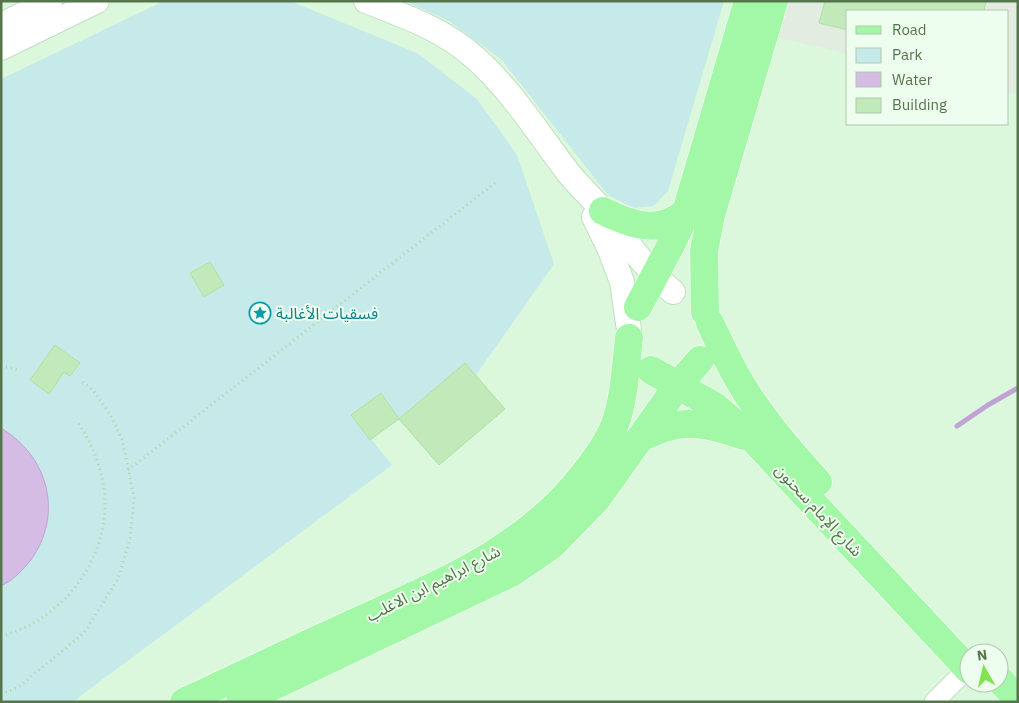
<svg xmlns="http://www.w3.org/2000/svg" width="1019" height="703" font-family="'IBM Plex Sans','Noto Sans Arabic',sans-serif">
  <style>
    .residential { fill: #dcf8dc; fill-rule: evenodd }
    .industrial { fill: #e2ece1 }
    .green { fill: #c6e9e9 }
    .water { fill: #d4bce5; stroke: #c1a2d7 }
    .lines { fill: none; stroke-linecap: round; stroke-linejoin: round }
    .stream { stroke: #c1a2d7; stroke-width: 5 }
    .building { fill: #c1e9b9; stroke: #ade3a0 }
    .minor-casing { stroke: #c3dec0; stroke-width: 21 }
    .tertiary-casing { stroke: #c3dec0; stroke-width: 26 }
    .primary-casing { stroke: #fff; stroke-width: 29 }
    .path { stroke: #acd6a2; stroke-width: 3; stroke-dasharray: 1 4; stroke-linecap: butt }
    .minor { stroke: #fff; stroke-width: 19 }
    .tertiary { stroke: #fff; stroke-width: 24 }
    .primary { stroke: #a2f8a7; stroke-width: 28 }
    .labels { text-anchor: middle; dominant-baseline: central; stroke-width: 4; stroke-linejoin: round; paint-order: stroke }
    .culture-label { font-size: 16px; fill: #0d838f; stroke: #eefeee; text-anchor: start }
    .street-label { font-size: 16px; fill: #55754c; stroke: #eefeee }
  </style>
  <rect width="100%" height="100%" fill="#e7fce8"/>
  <path class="residential" d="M 1,1 L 1018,1 L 1018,702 L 1,702 ZM 848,11 L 1008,11 L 1008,124 L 848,124 ZM 969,653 L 999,653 L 999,683 L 969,683 Z"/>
  <path class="industrial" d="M 782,1 L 1018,1 L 1018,94 L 1008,92 L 1008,11 L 848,11 L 848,54 L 772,36 Z"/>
  <path class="green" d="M 164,1 L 290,1 L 417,53 L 477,99 L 517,155 L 554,264 L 476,375 L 465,363 L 399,419 L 381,393 L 352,415 L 392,465 L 79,697 L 75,702 L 1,702 L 1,79 Z
    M 405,1 L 724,1 L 668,191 L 654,206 L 633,208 L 608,195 L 502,60 L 449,21 Z"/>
  <path class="water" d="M 1,428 C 49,457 64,515 30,561 C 23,570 12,581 1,586 Z"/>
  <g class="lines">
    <path class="stream" d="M 957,426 L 988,405 L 1018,388"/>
  </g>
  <path class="building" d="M 825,1 L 986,1 L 984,11 L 848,11 L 848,30 L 819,23 Z
    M 210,262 L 224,285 L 204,297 L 190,273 Z
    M 55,345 L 80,363 L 70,376 L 64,372 L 49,394 L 30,380 Z
    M 465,363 L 505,409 L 439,465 L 399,419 Z
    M 381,393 L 399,419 L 370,440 L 351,415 Z"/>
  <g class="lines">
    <g class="minor-casing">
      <path id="minor" d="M 934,702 L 969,667"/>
    </g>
    <g class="tertiary-casing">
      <path id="tertiary" d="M 366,1 C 404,16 443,29 474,57 C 512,90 539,135 570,175 C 581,188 593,199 604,212 C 626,240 644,268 673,292
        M 1,25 L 50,1
        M 1,48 L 97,1
        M 594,217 L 610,250 L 622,282 L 629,330"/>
    </g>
    <g class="primary-casing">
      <path id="primary" d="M 603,211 C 632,225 659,235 686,212
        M 638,307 L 673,241 L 686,212 L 748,1
        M 705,312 L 704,251 L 711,215 L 774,1
        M 710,323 C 723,350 735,377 752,401 C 772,430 795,457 818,482
        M 651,370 L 716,407 L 752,438 L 969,670
        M 642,437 C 651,434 659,429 668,427 C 694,419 720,428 744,436
        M 999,679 L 1018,700
        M 184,702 C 239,676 294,650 349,625 C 436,585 522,553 583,475 C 595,460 608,443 615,424 C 624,401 626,364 629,338
        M 240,702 L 513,572 L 551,546 L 596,500 L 678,385 L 700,360"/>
    </g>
    <path class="path" d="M 1,366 L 19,370
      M 128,470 L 495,183
      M 1,636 C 65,620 113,554 104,488 C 100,463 91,442 77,421
      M 1,694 L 17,688 L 84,633 L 118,579 L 130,539 L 134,498 L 123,442 L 111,416 L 93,390 L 80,380"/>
    <use href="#minor" class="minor"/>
    <use href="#tertiary" class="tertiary"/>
    <use href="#primary" class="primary"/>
  </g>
  <defs>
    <g id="sight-ring" transform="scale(1.125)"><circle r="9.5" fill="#eefeee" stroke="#0f9aa8" stroke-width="1.5"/><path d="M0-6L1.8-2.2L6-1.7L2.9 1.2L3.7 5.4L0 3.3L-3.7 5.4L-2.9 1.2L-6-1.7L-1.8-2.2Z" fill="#0f9aa8"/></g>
  </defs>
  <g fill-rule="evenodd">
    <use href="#sight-ring" x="260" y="313"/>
  </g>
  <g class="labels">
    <g class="culture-label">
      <text x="276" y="313">فسقيات الأغالبة</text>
    </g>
    <g class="street-label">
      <text transform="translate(819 510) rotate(47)">شارع الإمام سحنون</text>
      <text transform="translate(433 583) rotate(-27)">شارع ابراهيم ابن الاغلب</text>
    </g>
  </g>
  <rect width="1019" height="703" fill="none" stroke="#55754c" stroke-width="5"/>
  <rect x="846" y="10" width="162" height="115" fill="#eefeee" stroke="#b1c7ad"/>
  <rect x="856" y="26" width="25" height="8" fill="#a2f8a7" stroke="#b1c7ad"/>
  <text x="892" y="35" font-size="15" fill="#55754c">Road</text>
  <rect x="856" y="48" width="25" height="15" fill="#c6e9e9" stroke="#b1c7ad"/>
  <text x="892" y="60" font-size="15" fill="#55754c">Park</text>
  <rect x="856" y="72" width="25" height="15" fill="#d4bce5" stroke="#b1c7ad"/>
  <text x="892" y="85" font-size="15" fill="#55754c">Water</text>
  <rect x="856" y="98" width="25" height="15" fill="#c1e9b9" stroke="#b1c7ad"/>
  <text x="892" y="110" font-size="15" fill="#55754c">Building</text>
  <g transform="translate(984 668) rotate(352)"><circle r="24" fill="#eefeee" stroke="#b1c7ad"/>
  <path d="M0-4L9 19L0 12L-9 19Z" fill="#83e250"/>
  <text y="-8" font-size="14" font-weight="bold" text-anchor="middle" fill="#55754c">N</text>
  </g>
</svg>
